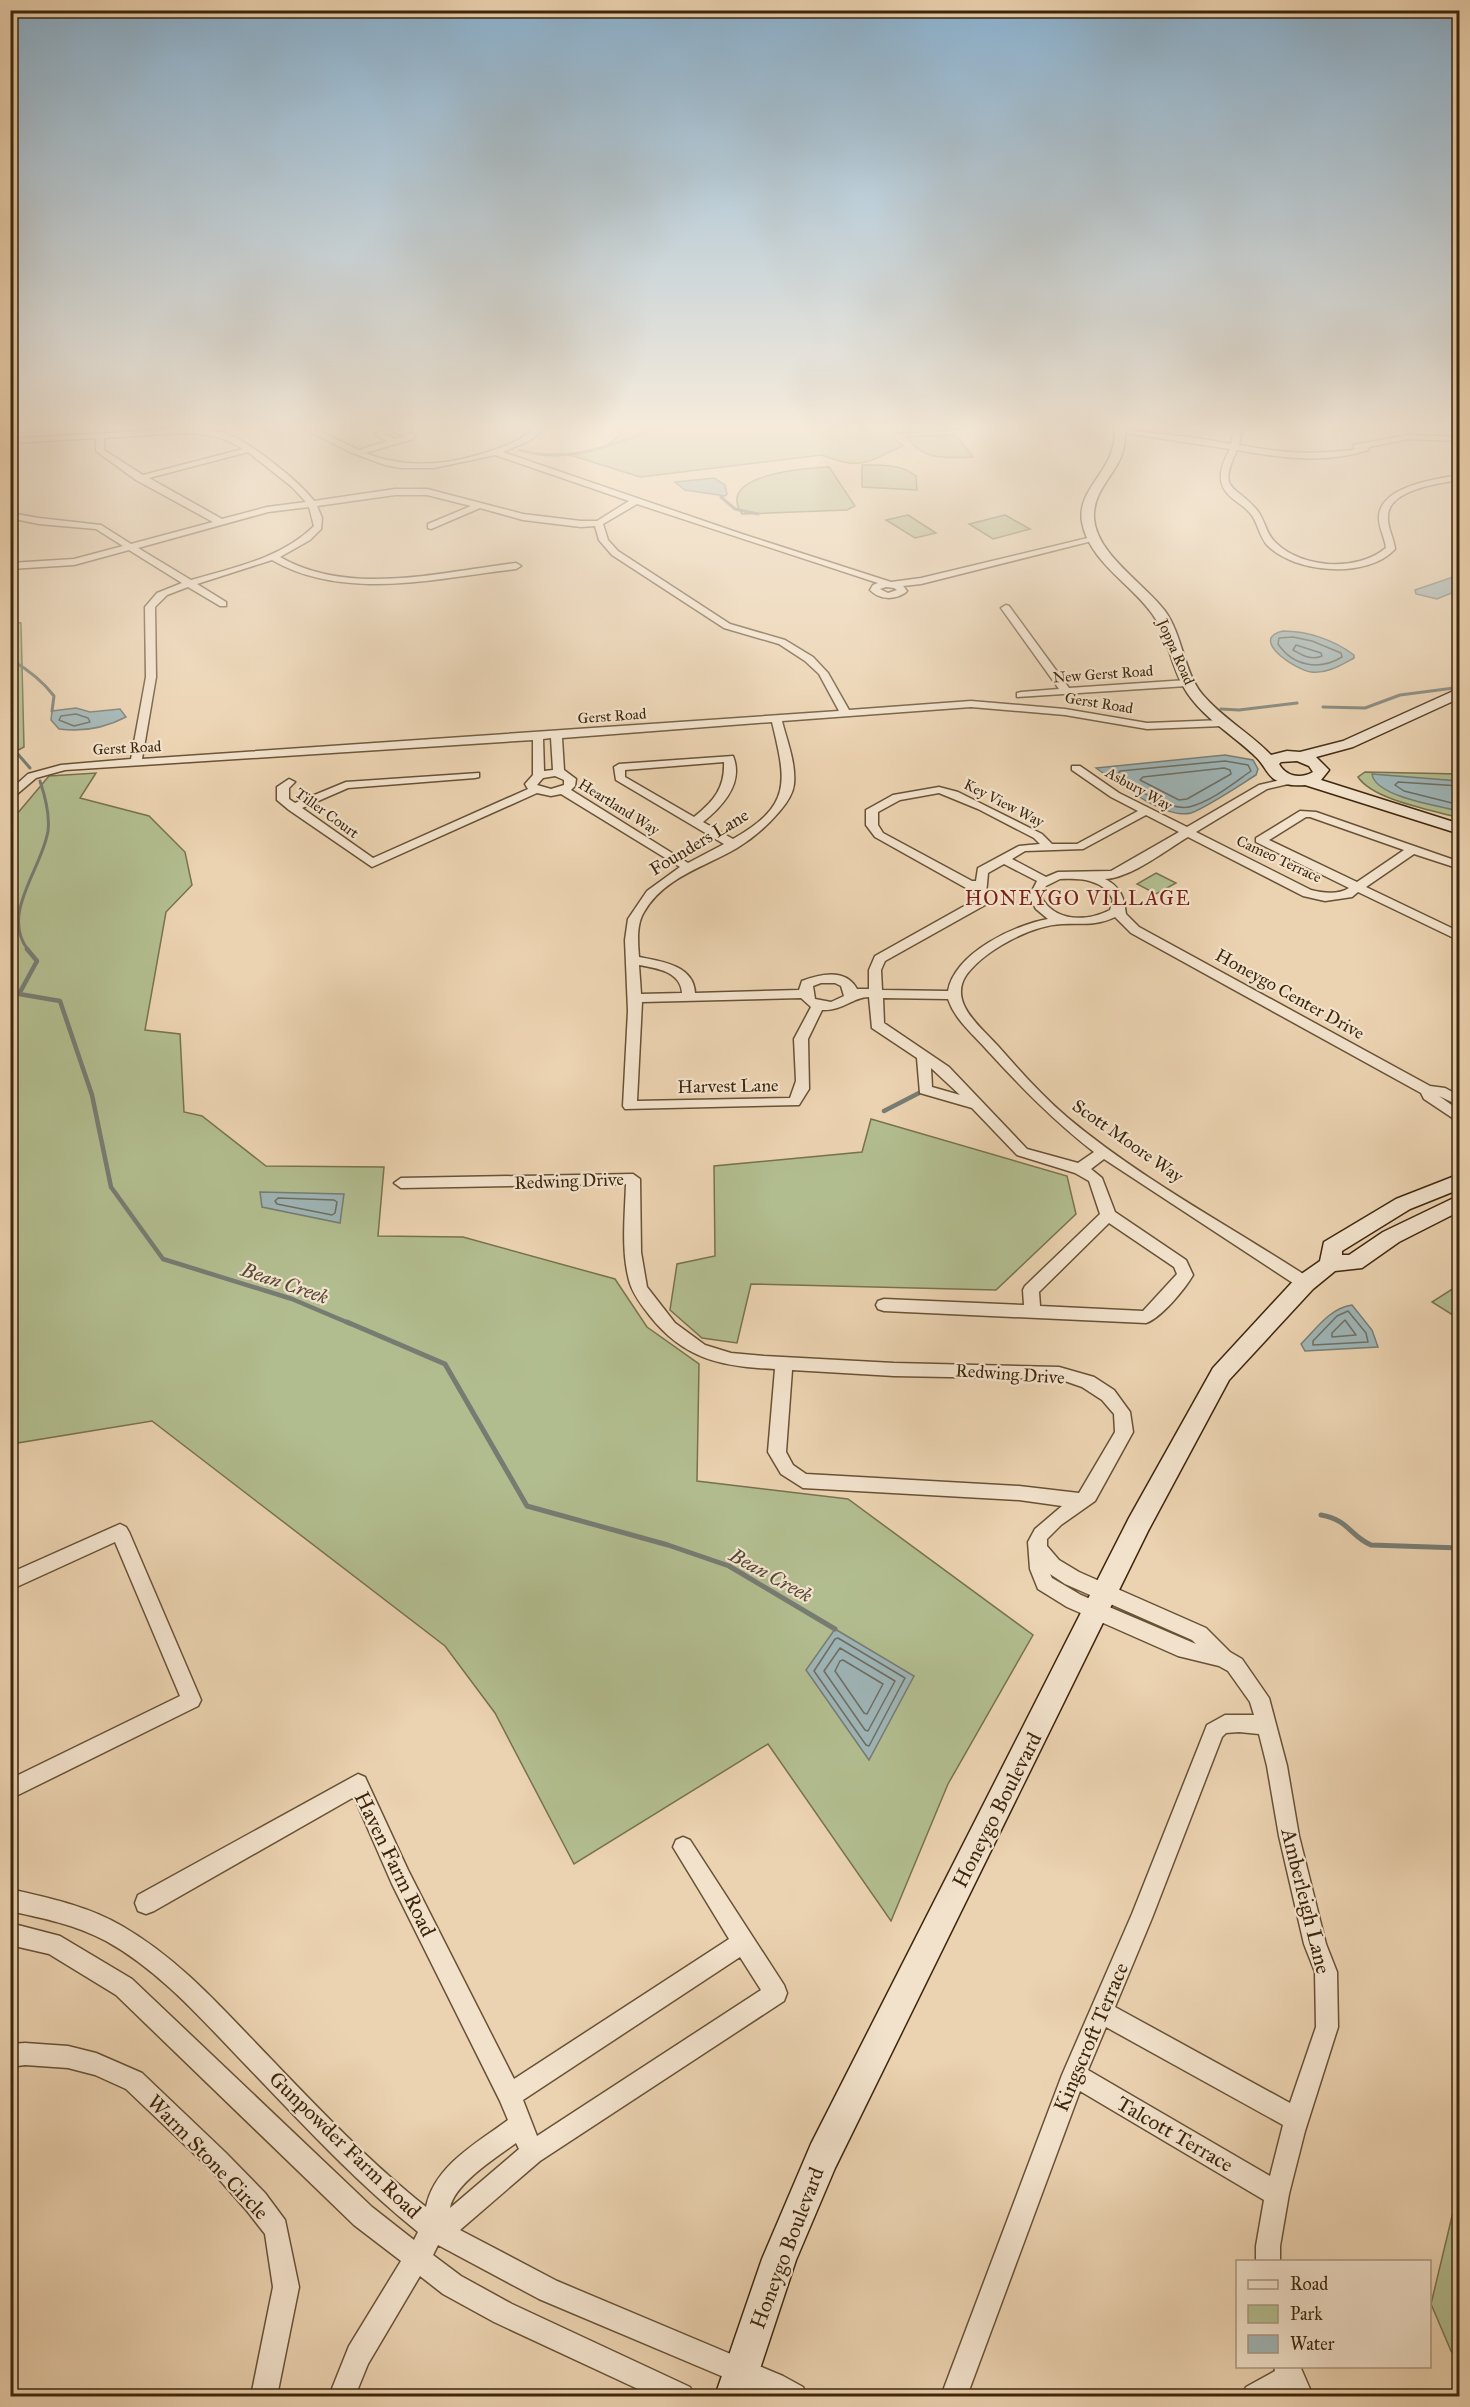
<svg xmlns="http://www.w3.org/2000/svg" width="1470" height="2407" font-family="'IM FELL Great Primer',serif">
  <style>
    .green { fill: #b2bd8f; stroke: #78724e; stroke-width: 1.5 }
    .water { fill: #9eb5b7; stroke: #777c73; stroke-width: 1.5 }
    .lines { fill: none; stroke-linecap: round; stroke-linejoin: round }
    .shore { stroke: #6e6e62; stroke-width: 1.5 }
    .stream-far2 { stroke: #777c73; stroke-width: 3 }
    .stream-far1 { stroke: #777c73; stroke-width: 4.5 }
    .stream { stroke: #777c73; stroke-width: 5 }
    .street-casing { stroke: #685235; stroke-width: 3 }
    .secondary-casing { stroke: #3d270c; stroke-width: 3 }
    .street { fill: #f2e2cc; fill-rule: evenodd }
    .secondary { fill: #f2e2cc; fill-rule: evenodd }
    .labels { text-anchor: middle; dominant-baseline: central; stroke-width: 4.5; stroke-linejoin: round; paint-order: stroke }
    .far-street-label { font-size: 15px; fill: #3d270c; stroke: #f2e2cc }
    .street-label { font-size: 18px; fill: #3d270c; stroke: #f2e2cc }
    .neighbourhood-label { font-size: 20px; letter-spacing: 1.5px; fill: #7a1f14; stroke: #f2e2cc }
    .water-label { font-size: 20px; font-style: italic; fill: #554a37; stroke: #f2e2cc }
    .near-street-label { font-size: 21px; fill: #3d270c; stroke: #f2e2cc }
  </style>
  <rect width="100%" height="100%" fill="#ebd2b0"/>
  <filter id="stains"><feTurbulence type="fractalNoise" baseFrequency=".00333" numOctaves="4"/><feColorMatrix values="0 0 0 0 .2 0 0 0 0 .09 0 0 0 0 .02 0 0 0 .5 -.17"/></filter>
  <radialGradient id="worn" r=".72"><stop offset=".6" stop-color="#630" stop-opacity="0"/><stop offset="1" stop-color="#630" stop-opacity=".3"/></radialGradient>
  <path class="green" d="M 609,426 L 970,426 L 973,429 L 890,434 L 903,446 C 866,462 862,471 822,455 L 640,477 L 567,454 C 588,452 606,450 621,434 Z
    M 956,435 L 973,457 C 948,458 920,461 907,436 Z
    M 862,465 C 881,465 901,464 916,476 L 917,490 L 862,487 Z
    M 829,467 L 855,506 L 847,510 L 742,514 C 714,474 808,468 829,467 Z
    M 908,515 L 936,533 L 915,538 L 886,520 Z
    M 1005,515 L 1030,529 L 993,539 L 969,524 Z
    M 11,622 L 21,623 L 24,747 L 11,754 Z
    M 1365,772 L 1459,774 L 1459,818 C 1432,810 1373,800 1358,777 Z
    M 96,773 L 80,798 L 149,816 L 185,852 L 192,885 L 166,912 L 145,1030 L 180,1034 L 184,1112 L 202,1116 L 266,1166 L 384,1167 L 378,1236 L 463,1237 L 615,1279 L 647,1327 L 699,1364 L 697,1481 L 848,1499 L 1033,1635 L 948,1784 L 891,1921 L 768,1744 L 574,1864 L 495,1713 L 445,1646 L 152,1421 L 11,1444 L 11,821 L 49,776 Z
    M 1156,873 L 1176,883 L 1156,894 L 1137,884 Z
    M 871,1119 L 1067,1176 L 1076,1214 L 996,1290 L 751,1284 L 737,1343 L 702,1338 L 670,1310 L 677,1264 L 715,1256 L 714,1166 L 862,1152 Z
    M 1457,1286 L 1459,1286 L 1459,1319 L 1432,1302 Z
    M 1459,2187 L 1459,2363 L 1451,2351 L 1431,2304 Z"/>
  <path class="water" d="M 714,478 L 725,485 L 727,494 L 725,496 L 685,490 L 675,482 Z
    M 1459,575 L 1459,590 L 1437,599 L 1416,594 L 1415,590 Z
    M 1283,631 C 1308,631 1334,640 1354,655 L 1354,658 C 1341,665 1327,674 1311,672 C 1296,670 1248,639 1283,631 Z
    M 76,708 L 90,712 L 120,709 L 126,717 C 105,728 82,732 59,729 L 51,720 L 52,711 Z
    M 1225,755 L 1253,760 L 1258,769 L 1256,775 C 1240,785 1207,807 1191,813 C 1166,820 1116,782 1096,768 Z
    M 1372,774 L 1459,781 L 1459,811 C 1440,806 1375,797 1372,774 Z
    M 260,1192 L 344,1194 L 340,1223 L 262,1207 Z
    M 1352,1305 L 1372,1330 L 1378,1347 L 1305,1351 L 1301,1344 C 1316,1329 1330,1308 1352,1305 Z
    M 835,1629 L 914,1676 L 869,1760 L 806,1670 Z"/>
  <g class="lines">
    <path class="shore" d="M 1293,637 L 1312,641 L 1341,653 L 1342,657 C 1319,671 1293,666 1278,644 L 1279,638 Z
      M 1296,645 L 1321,653 L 1322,656 C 1311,661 1302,655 1293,650 Z
      M 76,714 L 88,718 L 90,722 L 74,726 L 59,720 L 61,716 Z
      M 1225,761 L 1248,765 L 1251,771 C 1234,783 1211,802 1189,807 C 1170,811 1131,787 1117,775 L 1120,771 Z
      M 1224,768 L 1230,770 L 1231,774 L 1187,799 L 1179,800 L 1140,780 L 1143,777 Z
      M 1460,786 L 1398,782 L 1395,785 L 1404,791 L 1460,805
      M 278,1198 L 334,1200 L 337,1202 L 335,1213 L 332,1215 L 277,1204 L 275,1201 Z
      M 1348,1311 L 1366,1333 L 1368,1342 L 1313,1345 L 1313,1341 L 1337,1316 Z
      M 1345,1320 L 1356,1335 L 1332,1337 L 1332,1333 Z
      M 838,1638 L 905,1678 L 869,1746 L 866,1745 L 814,1671 L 835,1639 Z
      M 840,1648 L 895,1681 L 868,1731 L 865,1730 L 824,1671 Z
      M 843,1660 L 883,1684 L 867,1714 L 864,1713 L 835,1671 L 840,1661 Z"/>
    <path class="stream-far2" d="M 520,450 C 570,465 617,443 663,426
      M 721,497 L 735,509 L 758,514
      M 10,659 C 27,669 42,680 54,696 L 52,711
      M 1323,707 L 1365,708 L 1400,695 L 1454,688
      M 1221,709 L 1239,710 L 1297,703
      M 10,745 L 30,768
      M 28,950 C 0,914 42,869 48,831 C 50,815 45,796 40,781"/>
    <path class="stream-far1" d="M 27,949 L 37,961 L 19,994 L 60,1001 L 92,1095 L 111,1187 L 163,1259 L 292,1299 L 351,1324
      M 884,1111 L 919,1093"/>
    <path class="stream" d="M 347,1322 L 445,1364 L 527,1506 L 668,1545 L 729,1566 L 835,1629
      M 1321,1515 C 1349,1520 1349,1535 1371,1545 L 1460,1548"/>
    <g class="street-casing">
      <path id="street" d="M 299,426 L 309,426 L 359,450 L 387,441 L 374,434 L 397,427 L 415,436 L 413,439 L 365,453 C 414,473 468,462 514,442 C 525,437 534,426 546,426 L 531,440 L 503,452 L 742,534 L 891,582 L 921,578 L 1096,536 L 1096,540 L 921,584 L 903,586 L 907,591 L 905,593 C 894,600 880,600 870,590 L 873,585 L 878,583 L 637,504 L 603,524 L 608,540 L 618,551 L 730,624 L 785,640 L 813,657 L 828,673 L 849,710 L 971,701 L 1065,709 L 1147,723 L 1223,720 L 1228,723 L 1223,726 L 1147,729 L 1065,715 L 971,707 L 782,721 C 787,741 796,763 794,784 C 793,795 785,805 779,812 C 767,826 752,839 737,848 C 705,867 664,877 644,912 C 636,925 638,943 639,957 C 660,961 694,965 695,993 L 799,990 L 802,981 C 820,974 846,968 857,989 L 869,989 L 869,970 L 875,956 L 975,900 L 975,889 L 966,888 L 875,837 L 866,825 L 866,810 L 893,795 L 939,787 L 958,792 L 1042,834 L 1052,844 L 1077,844 L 1138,811 L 1111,797 L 1072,770 L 1072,766 L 1080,766 L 1119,793 L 1187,827 L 1259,785 L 1293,777 L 1299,780 L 1297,782 L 1267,789 L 1196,832 L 1311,890 C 1323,893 1338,895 1349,888 L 1256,842 L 1256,838 L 1300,811 L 1316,812 L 1460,862 L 1460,869 L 1414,854 L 1366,887 L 1460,932 L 1460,941 L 1358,892 L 1352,897 L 1325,901 L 1303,896 L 1188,837 C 1166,850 1131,878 1105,879 C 1121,887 1124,898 1126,914 L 1139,927 L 1430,1086 L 1445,1088 L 1460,1096 L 1460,1106 L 1439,1096 L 1460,1111 L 1460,1123 L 1424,1099 L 1421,1093 L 1131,933 L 1115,917 C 1097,926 1081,923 1062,924 C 1032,925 985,950 967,974 C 947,1002 981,1027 998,1046 C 1020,1071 1042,1096 1068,1118 C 1142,1180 1230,1226 1311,1279 L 1313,1283 L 1311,1287 L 1299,1287 L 1104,1159 L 1091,1169 L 1102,1178 L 1115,1212 L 1186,1260 L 1193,1275 C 1185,1289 1161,1318 1146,1323 L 884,1311 L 878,1309 L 876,1305 L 878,1301 L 884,1299 L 1024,1305 L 1023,1290 L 1025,1286 L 1100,1214 L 1089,1181 L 1075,1173 L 1017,1155 L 972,1108 L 920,1093 L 917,1058 L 872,1028 L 869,997 C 853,997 843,1011 822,1010 L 808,1039 L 809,1089 L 799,1105 L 625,1109 L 623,1106 L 628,1011 L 625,940 L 628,919 L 647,891 L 680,867 L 561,794 L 551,796 L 537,793 L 372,867 L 289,810 L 277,800 L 277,787 L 289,779 L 295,782 L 289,788 L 289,799 L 295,803 L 346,782 L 479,773 L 479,777 L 475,778 L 348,788 L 302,808 L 373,858 L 528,789 L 525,784 L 533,775 L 533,740 L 65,770 L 36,778 L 10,800 L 10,790 L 28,774 L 61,765 L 131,759 L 146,677 L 145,607 L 157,593 L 182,583 L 129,550 L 74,565 L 10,569 L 10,563 L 74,559 L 123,546 L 96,529 L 39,524 L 10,518 L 10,513 L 39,518 L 101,525 L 131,544 L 213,522 L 136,480 L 96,451 L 96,438 L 10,443 L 10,439 C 50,436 90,434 130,432 C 162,430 195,424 227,434 C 249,441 300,482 314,501 L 395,489 L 427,489 L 523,514 L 581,521 L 597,521 L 629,501 L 495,455 L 434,468 L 401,468 L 385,465 L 350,452 ZM 394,432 L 405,436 L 395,439 L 385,434 ZM 179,433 C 203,433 223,436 243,449 L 143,475 L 104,450 L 104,438 ZM 248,452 L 292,487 L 306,502 L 267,507 L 222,519 L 149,478 ZM 395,495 L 427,495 L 471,506 L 428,524 L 428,528 L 431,529 L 480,508 L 523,520 L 581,527 L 595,526 L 599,540 L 612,555 L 724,628 L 779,644 L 805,661 L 819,674 L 839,711 L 142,759 L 156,677 L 155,607 L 167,595 L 188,587 L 220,606 L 226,606 L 226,602 L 197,584 L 272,560 C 345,602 437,578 516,569 L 521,566 L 516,563 C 440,572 350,597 280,557 L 310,540 L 321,529 L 322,518 L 317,506 ZM 309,507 L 314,526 C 282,558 233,568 191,580 L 138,548 L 268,512 ZM 886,587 L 894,588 L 897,590 L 888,593 L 880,589 ZM 772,722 C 786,781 793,805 733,839 L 703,822 C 723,806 744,783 733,756 L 619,764 L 614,767 L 616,780 L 724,844 L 688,863 L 571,790 L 575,786 L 576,779 L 564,770 L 562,738 ZM 551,738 L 553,770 L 544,771 L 543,739 ZM 724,762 C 725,788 714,801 694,817 L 625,777 L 625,770 ZM 555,776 L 564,780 L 564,785 L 551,789 L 537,785 L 543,778 ZM 939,793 L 978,809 L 1034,838 L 1040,844 L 1019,846 L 978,868 L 976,881 L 972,881 L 883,833 L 878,825 L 878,812 L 900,800 ZM 1146,815 L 1179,832 L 1111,871 L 1058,872 L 1046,877 L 1012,859 L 1025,851 L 1083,849 ZM 1306,817 L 1310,817 L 1404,850 L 1357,882 L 1269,840 ZM 1004,864 L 1037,881 L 1029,897 L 1036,909 L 1048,919 C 1014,925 955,953 948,991 L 882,990 L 881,970 L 885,961 L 985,905 L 988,873 ZM 1060,879 C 1080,878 1104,879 1113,900 L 1110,910 C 1086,922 1055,922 1041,897 L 1046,886 ZM 639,965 C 657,968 681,972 682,993 L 641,994 ZM 821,983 L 835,983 L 841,986 L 844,996 L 831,1002 L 815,999 L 813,986 ZM 801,998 L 811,1007 L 794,1039 L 796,1081 L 790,1098 L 637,1101 L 642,1002 ZM 883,998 L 948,999 C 955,1020 973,1034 987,1050 C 1021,1087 1054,1121 1094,1152 L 1078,1163 L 1027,1149 L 949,1067 L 884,1023 ZM 931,1068 L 960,1095 L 932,1087 ZM 1109,1223 L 1174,1267 L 1177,1274 L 1143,1311 L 1040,1306 L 1039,1292 Z
        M 1234,426 L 1242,426 L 1239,445 C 1281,453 1309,455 1352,450 L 1354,449 L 1353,445 L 1408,435 L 1460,437 L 1460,441 L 1408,439 L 1369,447 L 1368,450 C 1325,464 1281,458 1237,450 C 1217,492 1235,484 1257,510 C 1265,520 1266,534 1275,542 C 1302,569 1357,572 1386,548 C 1385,537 1378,527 1379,516 C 1381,486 1436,479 1460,475 L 1460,480 C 1439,483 1388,490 1388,516 C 1387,528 1394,538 1395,549 C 1368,579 1295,574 1267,545 C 1259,536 1258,522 1250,513 C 1245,507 1238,503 1232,498 C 1214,483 1221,466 1230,449 L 1118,432 L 1122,430 L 1190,437 L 1231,444 Z
        M 1006,605 L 1009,606 L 1069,688 L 1187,680 L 1192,683 L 1187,686 L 1017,697 L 1017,693 L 1021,692 L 1059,689 L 1001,608 Z
        M 633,1174 L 640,1179 L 641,1252 L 647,1287 L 675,1323 L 705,1345 L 731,1353 L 764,1356 L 894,1363 L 1059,1367 L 1094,1377 L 1114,1390 L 1130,1412 L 1133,1432 L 1095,1501 L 1061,1525 L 1047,1539 L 1047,1546 L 1059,1560 L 1079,1572 L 1206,1628 L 1230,1652 L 1242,1659 L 1269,1698 L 1287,1766 L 1299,1836 L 1326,1944 L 1337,1972 L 1338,2027 L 1305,2131 L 1289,2194 L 1280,2246 L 1280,2262 L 1256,2262 L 1256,2246 L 1264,2200 L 1080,2091 L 967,2396 L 941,2396 L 1062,2075 L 1132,1914 L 1207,1725 L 1225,1715 L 1254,1715 L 1250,1702 L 1228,1671 L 1219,1666 L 1178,1656 L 1067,1607 L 1038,1589 L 1030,1569 L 1028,1542 L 1035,1529 L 1062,1506 L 1019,1500 L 803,1488 L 781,1474 L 768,1452 L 775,1369 C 722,1367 684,1359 650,1316 C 642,1306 632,1293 629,1280 C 621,1250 625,1215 626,1184 L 401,1188 L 394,1183 L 401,1178 ZM 792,1370 L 894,1376 L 1059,1379 L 1082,1387 L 1102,1400 L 1114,1414 L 1115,1432 L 1079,1493 L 1019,1486 L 806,1474 L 793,1465 L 786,1452 ZM 1050,1574 L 1065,1584 L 1192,1640 L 1196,1644 L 1081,1595 L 1052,1578 ZM 1239,1732 L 1259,1734 L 1267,1766 L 1279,1836 L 1304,1944 L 1315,1972 L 1316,2027 L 1290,2103 L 1115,2007 L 1152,1918 L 1222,1737 L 1226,1733 ZM 1106,2027 L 1283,2125 L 1270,2176 L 1088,2070 Z
        M 120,1524 L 126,1527 L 129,1532 L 201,1700 L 198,1706 L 10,1799 L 10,1779 L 180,1696 L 115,1542 L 10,1590 L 10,1573 Z
        M 358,1774 L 365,1777 L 408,1870 L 514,2079 L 729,1939 L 673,1847 L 676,1840 L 683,1837 L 690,1840 L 784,1985 L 787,1993 L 784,2001 L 540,2161 L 460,2230 L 557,2281 L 783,2376 L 803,2387 L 807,2396 L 769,2396 L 539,2299 L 438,2245 L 433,2255 L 461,2276 L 512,2304 L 690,2387 L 694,2396 L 653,2396 L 494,2322 L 443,2294 L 420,2276 L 368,2364 L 355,2396 L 329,2396 L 349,2346 L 401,2261 L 354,2225 L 116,1995 L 49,1954 L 10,1945 L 10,1923 L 60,1936 L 132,1979 L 372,2207 L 414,2240 L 418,2232 C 353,2180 296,2117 239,2058 C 198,2015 158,1970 106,1941 C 76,1925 43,1918 10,1911 L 10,1889 C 49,1898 88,1906 122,1926 C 172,1955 210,1995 249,2036 C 305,2094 363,2157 426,2207 C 434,2166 477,2143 508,2120 L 500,2101 L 392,1884 L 354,1797 L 154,1911 L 146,1914 L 138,1911 L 135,1903 L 138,1895 ZM 740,1957 L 761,1990 L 537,2136 L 523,2100 ZM 516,2143 L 519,2149 L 450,2208 C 454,2184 497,2157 516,2143 Z
        M 25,2043 L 68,2046 L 96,2053 L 142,2073 L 226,2153 L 265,2193 L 285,2220 L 299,2287 L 277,2396 L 251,2396 L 273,2287 L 265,2234 L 247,2211 L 210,2169 L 126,2089 L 95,2075 L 68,2068 L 25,2065 L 10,2067 L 10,2044 Z
        M 1274,2366 L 1300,2366 L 1313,2396 L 1285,2396 L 1284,2395 L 1242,2396 L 1246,2387 L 1275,2371 Z"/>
    </g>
    <g class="secondary-casing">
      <path id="secondary" d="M 1114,426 L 1124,426 C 1132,468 1092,482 1094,518 C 1096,554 1145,584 1165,611 C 1183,636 1183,670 1202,694 C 1222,718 1250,733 1271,755 L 1287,751 L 1300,752 L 1343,741 L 1460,688 L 1460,698 L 1353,747 L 1316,757 L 1329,770 L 1321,780 L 1460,824 L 1460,834 L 1305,785 C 1295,786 1283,785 1274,779 C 1267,774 1264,765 1257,758 C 1233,734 1200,717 1183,686 C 1170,663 1168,636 1153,615 C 1132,584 1089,562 1082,522 C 1076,486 1120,469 1114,426 ZM 1297,761 L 1309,766 L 1313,772 C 1301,779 1286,777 1279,764 L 1281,762 Z
        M 1460,1174 L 1460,1189 L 1410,1209 L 1342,1251 L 1342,1255 L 1349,1255 L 1383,1232 L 1460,1195 L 1460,1211 L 1399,1242 L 1362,1268 L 1335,1271 L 1313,1289 L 1229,1380 L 1148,1531 L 835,2168 L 796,2260 L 751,2396 L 715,2396 L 762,2259 L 811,2144 L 1129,1518 L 1213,1368 L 1297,1277 L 1320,1261 L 1324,1242 L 1396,1199 Z"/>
    </g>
    <use href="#street" class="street"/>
    <use href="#secondary" class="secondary"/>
  </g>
  <linearGradient id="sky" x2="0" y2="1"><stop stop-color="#8ab4d4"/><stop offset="0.56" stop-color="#f6ebdb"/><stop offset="1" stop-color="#f6ebdb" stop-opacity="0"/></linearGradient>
  <rect width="1470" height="763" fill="url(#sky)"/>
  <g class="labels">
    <g class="far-street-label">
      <text transform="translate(1176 652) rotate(66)">Joppa Road</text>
      <text transform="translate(1103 674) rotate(-4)">New Gerst Road</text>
      <text transform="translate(1099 703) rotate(9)">Gerst Road</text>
      <text transform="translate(612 716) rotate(-4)">Gerst Road</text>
      <text transform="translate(127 748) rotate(-3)">Gerst Road</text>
      <text transform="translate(1139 789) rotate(29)">Asbury Way</text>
      <text transform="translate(1004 803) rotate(27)">Key View Way</text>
      <text transform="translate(619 807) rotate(32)">Heartland Way</text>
      <text transform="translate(327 813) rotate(36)">Tiller Court</text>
      <text transform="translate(1279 859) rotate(25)">Cameo Terrace</text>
    </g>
    <g class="street-label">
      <text transform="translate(699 842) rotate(-31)">Founders Lane</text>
      <text transform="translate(1290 994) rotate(29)">Honeygo Center Drive</text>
      <text transform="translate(728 1086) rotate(-1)">Harvest Lane</text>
      <text transform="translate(1128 1141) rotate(35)">Scott Moore Way</text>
      <text transform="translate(569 1181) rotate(-2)">Redwing Drive</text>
      <text transform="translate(1010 1374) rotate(4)">Redwing Drive</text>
    </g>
    <g class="neighbourhood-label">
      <text x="1078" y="898">HONEYGO VILLAGE</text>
    </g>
    <g class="water-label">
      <text transform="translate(285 1283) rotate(19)">Bean Creek</text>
      <text transform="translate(771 1575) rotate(29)">Bean Creek</text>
    </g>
    <g class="near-street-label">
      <text transform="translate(997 1810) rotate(-63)">Honeygo Boulevard</text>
      <text transform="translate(395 1864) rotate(64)">Haven Farm Road</text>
      <text transform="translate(1306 1901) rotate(76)">Amberleigh Lane</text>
      <text transform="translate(1091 2037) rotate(-67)">Kingscroft Terrace</text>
      <text transform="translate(1175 2134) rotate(30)">Talcott Terrace</text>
      <text transform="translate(345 2145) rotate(44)">Gunpowder Farm Road</text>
      <text transform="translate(208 2157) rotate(46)">Warm Stone Circle</text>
      <text transform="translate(787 2248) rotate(-69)">Honeygo Boulevard</text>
    </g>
  </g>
  <rect width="1470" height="2407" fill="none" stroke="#ebd2b0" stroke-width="36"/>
  <rect x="12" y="12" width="1446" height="2383" fill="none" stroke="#3d270c" stroke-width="3"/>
  <rect x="18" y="18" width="1434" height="2371" fill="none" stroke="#3d270c" stroke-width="1.5"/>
  <rect x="1236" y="2260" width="195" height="108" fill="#f2e2cc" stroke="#aa977f" stroke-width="1.5"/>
  <rect x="1248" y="2280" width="30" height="9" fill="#f2e2cc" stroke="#aa977f" stroke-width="1.5"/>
  <text x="1290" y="2290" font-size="18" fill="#3d270c">Road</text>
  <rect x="1248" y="2305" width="30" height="18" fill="#b2bd8f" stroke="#aa977f" stroke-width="1.5"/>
  <text x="1290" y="2320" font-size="18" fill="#3d270c">Park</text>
  <rect x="1248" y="2335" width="30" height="18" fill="#9eb5b7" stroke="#aa977f" stroke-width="1.5"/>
  <text x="1290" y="2350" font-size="18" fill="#3d270c">Water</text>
  <rect width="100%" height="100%" filter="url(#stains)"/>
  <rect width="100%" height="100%" fill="url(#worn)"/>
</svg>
